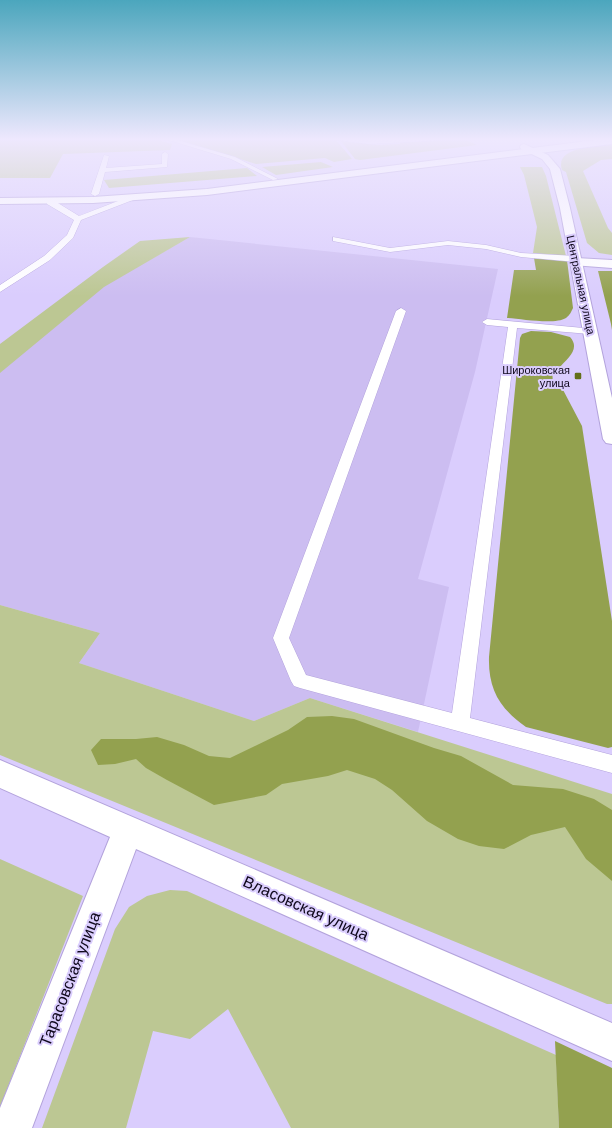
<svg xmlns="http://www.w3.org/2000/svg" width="612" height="1128" font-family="Helvetica,sans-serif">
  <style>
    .built { fill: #ccbdf1 }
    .green { fill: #bcc793 }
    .forest { fill: #93a14f }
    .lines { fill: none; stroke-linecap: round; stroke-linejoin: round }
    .lane-casing { stroke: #b3a3dc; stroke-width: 1 }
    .street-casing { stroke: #b3a3dc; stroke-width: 2 }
    .secondary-casing { stroke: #b3a3dc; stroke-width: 2 }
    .highway-casing { stroke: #b3a3dc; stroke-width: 2 }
    .lane { fill: #fff; fill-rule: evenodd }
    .street { fill: #fff; fill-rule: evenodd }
    .secondary { fill: #fff; fill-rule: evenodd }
    .highway { fill: #fff; fill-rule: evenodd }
    .poi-dot { fill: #636f19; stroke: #dacdfd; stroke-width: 1.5 }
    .labels { text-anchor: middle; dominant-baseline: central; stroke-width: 4; stroke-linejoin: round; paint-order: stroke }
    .far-street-label { font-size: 11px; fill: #0f081c; stroke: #dacdfd }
    .far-poi-label { font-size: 11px; fill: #0f081c; stroke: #dacdfd; text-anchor: end }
    .near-street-label { font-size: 16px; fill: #0f081c; stroke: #dacdfd }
  </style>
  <rect width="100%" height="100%" fill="#dacdfd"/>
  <path class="built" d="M 190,237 L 498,269 L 475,372 L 418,579 L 449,587 L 418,732 L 310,698 L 254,721 L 79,663 L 100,633 L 0,605 L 0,344 Z"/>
  <path class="green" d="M 0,138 L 151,138 L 172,144 L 170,150 L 63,154 L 50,178 L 0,178 Z
    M 173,138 L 259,138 L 336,140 L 352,159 L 334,162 L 325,158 L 256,164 Z
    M 462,138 L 477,145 L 360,160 L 355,159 L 341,141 L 379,145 L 400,144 L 400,142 Z
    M 612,144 L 612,159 L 601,160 L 583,171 L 608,228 L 612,233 L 612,255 L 599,253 L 587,243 L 566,172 L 562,170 C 554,146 597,147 612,144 Z
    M 321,162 L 333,167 L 276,175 L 262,167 Z
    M 520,167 L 542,167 L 546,176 L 566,256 L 533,253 L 537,227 L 524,175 Z
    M 247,168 L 257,176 L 109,188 L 104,180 Z
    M 190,237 L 104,287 L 0,373 L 0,344 L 103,267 L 140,241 Z
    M 0,605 L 100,633 L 79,663 L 254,721 L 310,698 L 612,794 L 612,1004 L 607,1004 L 0,755 Z
    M 0,859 L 83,896 L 0,1107 Z
    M 170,890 L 187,891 L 556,1055 L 559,1128 L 291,1128 L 228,1009 L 190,1039 L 153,1031 L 126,1128 L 42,1128 L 115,929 L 129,907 L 147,896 Z"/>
  <path class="forest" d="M 534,258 L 567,260 L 573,308 C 571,312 570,315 566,318 C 555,325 521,319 507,318 L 514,270 L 536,270 Z
    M 598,271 L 612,271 L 612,330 L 611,324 Z
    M 531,331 L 551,332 L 570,337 C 581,349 567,359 559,368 L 552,367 L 553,385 L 561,386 L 582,426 L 612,621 L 612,747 L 608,748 L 526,727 C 500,709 488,689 489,657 L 520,338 L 522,334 Z
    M 332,716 L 354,719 L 434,748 L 461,756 L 513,785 L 563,789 L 594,799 L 612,810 L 612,881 L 586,859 L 565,827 L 531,835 L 504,849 L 479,846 L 458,839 L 427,821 L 392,790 L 375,779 L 347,770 L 328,776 L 282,784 L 266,795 L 214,805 L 167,780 L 146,768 L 136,759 L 115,764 L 98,765 L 91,750 L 101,739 L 136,739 L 157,737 L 184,745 L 209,756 L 230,758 L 288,730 L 307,717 Z
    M 555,1041 L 612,1068 L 612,1128 L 559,1128 Z"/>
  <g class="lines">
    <g class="lane-casing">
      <path id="lane" d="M 162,138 L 170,138 L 235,157 L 278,179 L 273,180 L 231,159 Z
        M 335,138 C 346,137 357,140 369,140 C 394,141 421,135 446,138 L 443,140 L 369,144 L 338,140 Z
        M 165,152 L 168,154 L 167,167 L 105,172 L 99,194 L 95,196 L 91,194 L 104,155 L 109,156 L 106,168 L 162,164 L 162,154 Z
        M 131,196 L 134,196 L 138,198 L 81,220 L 73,238 L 50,260 L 0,292 L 0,285 L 44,256 L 67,235 L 74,220 L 47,204 L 47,200 L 53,200 L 79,216 Z
        M 333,237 L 390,248 L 448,241 L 486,245 L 521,253 L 576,256 L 580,259 L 576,262 L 521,257 L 486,249 L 448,245 L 390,252 L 333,241 Z
        M 401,308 L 406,311 L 289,638 L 306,675 L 452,713 L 508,327 L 487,325 L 482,322 L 487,319 L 594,329 L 595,331 L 590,334 L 517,328 L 470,718 L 612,755 L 612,773 L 300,688 L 294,686 L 291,681 L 273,638 L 396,311 Z"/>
    </g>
    <g class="street-casing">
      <path id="street" d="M 576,258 L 612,260 L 612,268 L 572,265 L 570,262 L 572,259 Z
        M 0,760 L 612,1023 L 612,1061 L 136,849 L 32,1128 L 0,1128 L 0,1108 L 110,837 L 0,788 Z"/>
    </g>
    <g class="secondary-casing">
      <path id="secondary" d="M 524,144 L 548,155 L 560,169 L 570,208 L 612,398 L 612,444 L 606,443 L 603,439 L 560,208 L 550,169 L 542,159 L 521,149 L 520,147 L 521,145 Z"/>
    </g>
    <g class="highway-casing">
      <path id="highway" d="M 612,138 L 612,144 L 207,195 L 93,203 L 0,204 L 0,198 L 93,197 L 207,189 Z"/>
    </g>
    <use href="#lane" class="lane"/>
    <use href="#street" class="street"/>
    <use href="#secondary" class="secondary"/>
    <use href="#highway" class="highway"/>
  </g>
  <linearGradient id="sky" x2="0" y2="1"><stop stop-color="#4ba6bd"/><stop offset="0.47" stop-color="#eee8fe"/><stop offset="1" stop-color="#eee8fe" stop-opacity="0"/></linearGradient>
  <rect width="612" height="296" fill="url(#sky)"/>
  <rect class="poi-dot" x="574" y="372" width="8" height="8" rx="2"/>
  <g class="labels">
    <g class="far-street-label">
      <text transform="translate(581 285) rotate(78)">Центральная улица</text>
    </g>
    <g class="far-poi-label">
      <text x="570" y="370">Широковская<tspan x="570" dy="13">улица</tspan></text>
    </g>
    <g class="near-street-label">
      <text transform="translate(306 908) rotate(24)">Власовская улица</text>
      <text transform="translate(70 979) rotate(-69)">Тарасовская улица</text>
    </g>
  </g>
</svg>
